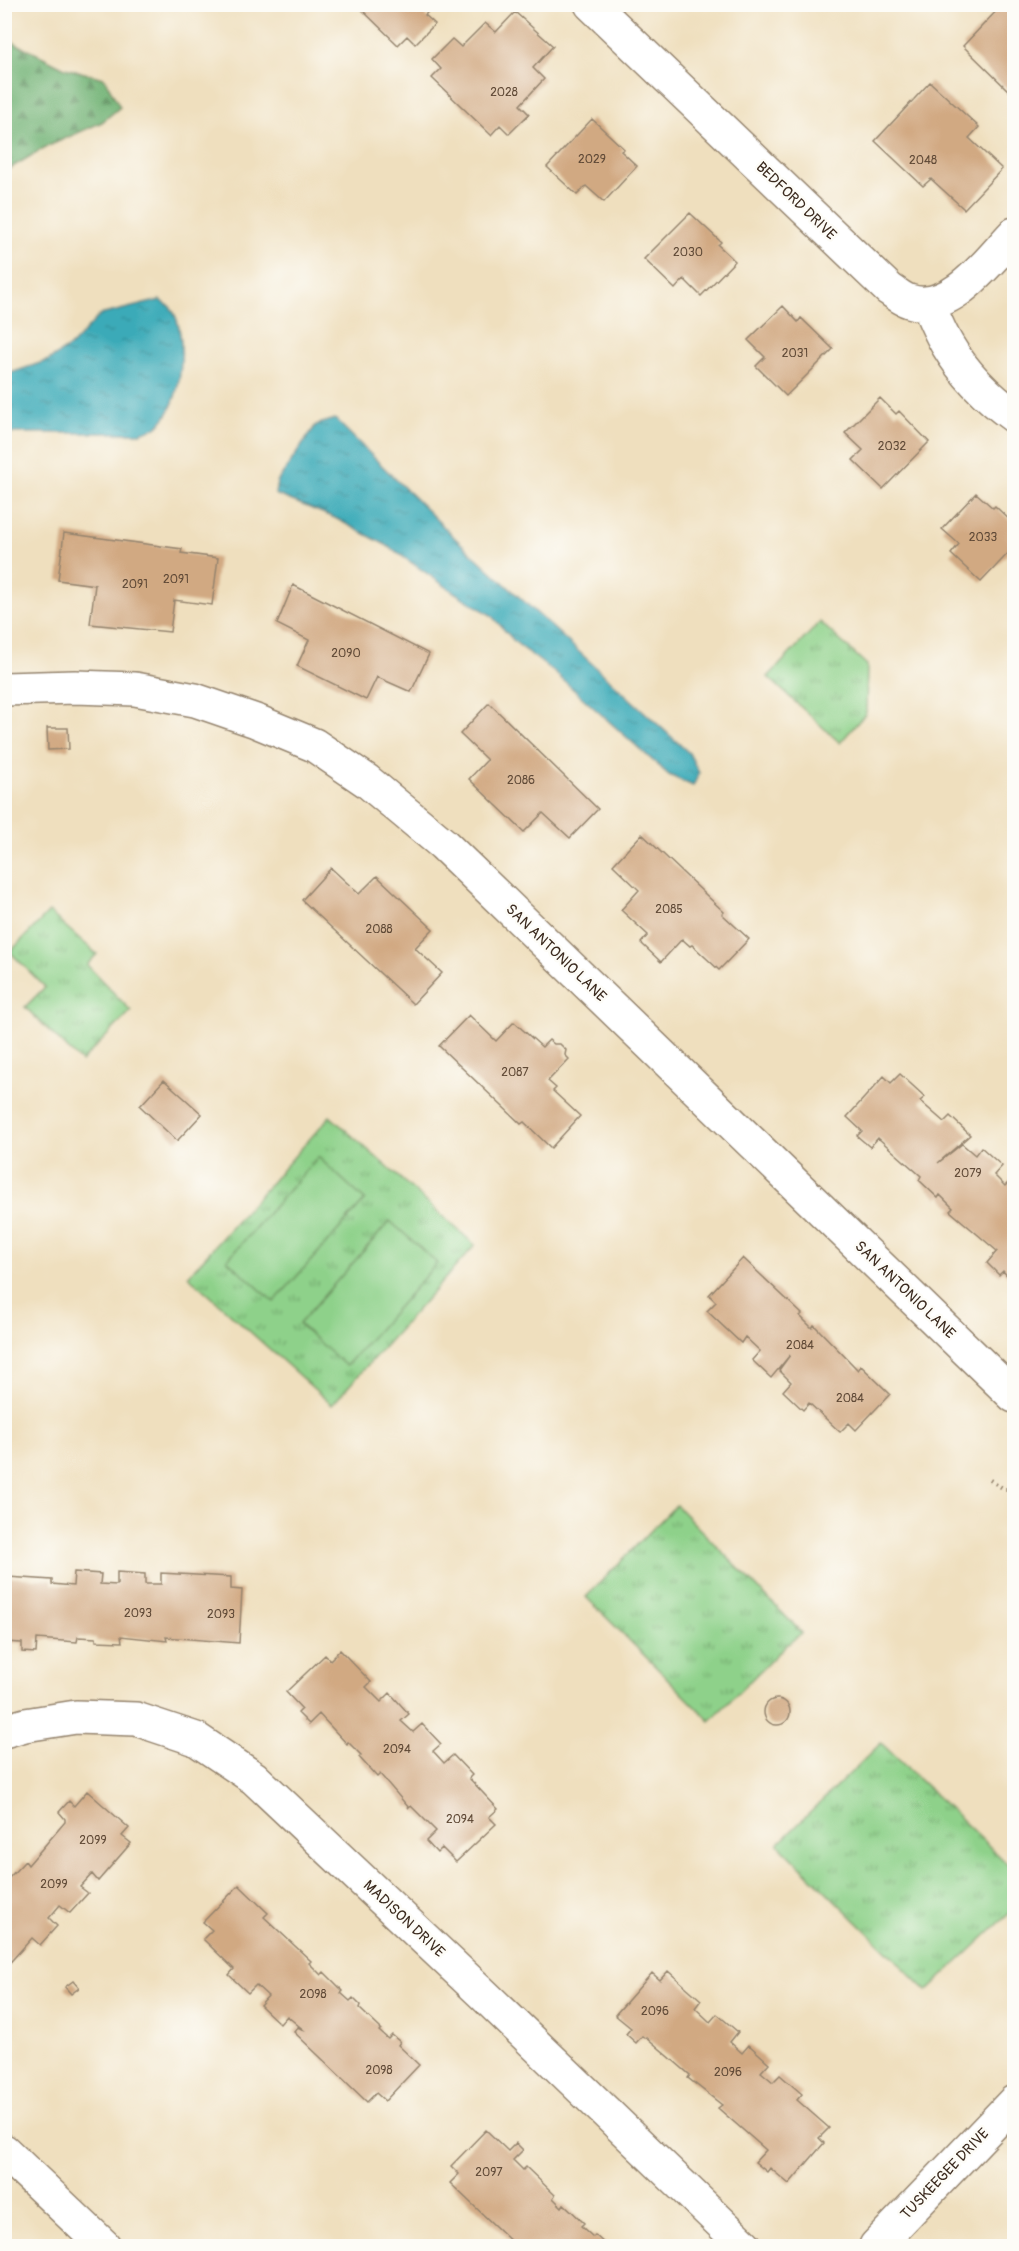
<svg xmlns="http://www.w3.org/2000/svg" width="1019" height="2251" font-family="Pangolin,sans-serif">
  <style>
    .forest { fill: url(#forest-firs); stroke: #566e4a; stroke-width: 1.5 }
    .park { fill: url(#park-tufts); stroke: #647e54; stroke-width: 1.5 }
    .pitch { fill: #8ed18a; stroke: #647e54; stroke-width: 1.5 }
    .water { fill: url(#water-ripples); stroke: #3b6a6b; stroke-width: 1.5 }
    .building { fill: #d1a982 }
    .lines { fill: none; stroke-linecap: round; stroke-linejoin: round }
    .minor-casing { stroke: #95846e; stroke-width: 36 }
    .tertiary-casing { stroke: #95846e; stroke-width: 36 }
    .path { stroke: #95846e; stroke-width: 4; stroke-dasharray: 1.5 4.5; stroke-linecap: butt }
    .minor { stroke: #fff; stroke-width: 33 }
    .tertiary { stroke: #fff; stroke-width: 33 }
    .labels { text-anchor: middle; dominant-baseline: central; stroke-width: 5; stroke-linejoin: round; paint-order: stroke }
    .number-label { font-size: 12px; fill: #604a37 }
    .street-label { font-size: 15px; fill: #3b2a1e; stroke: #fdfcf7 }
  </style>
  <defs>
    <pattern id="forest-firs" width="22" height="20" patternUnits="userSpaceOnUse" patternTransform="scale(1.5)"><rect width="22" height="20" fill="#72b376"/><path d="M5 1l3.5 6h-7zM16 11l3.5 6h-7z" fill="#5f9260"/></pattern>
    <pattern id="park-tufts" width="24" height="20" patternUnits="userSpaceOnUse" patternTransform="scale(1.5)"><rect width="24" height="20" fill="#8ed18a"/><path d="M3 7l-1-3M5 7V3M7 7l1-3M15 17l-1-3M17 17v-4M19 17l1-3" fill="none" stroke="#75aa70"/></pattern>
    <pattern id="water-ripples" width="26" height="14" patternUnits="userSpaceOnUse" patternTransform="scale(1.5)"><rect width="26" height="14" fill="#3baab8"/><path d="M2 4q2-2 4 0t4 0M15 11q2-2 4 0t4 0" fill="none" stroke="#338b95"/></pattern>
  </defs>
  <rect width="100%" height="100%" fill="#fdfcf7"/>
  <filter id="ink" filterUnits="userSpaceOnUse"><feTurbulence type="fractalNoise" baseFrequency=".0167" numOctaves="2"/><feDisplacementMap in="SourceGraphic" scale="12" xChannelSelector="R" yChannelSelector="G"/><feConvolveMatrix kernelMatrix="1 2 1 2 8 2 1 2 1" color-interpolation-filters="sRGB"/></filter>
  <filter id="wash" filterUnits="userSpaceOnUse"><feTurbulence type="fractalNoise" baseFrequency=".008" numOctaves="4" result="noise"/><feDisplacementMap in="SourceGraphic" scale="24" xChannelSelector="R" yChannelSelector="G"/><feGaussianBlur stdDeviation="1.35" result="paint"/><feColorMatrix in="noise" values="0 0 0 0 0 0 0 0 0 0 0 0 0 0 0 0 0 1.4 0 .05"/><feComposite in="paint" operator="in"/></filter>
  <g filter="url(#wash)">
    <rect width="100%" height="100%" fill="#efdfbe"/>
    <path class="forest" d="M 5,38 L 65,68 L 104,78 L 120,107 L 102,122 L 44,148 L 7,170 L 5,183 Z"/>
    <path class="park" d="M 820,622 L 867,665 L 866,713 L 840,743 L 768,677 Z
      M 49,912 L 97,954 L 87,965 L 131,1011 L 81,1062 L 25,1007 L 45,987 L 10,952 Z
      M 330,1116 L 475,1245 L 332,1405 L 188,1276 Z
      M 676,1505 L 802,1633 L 784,1647 L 710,1721 L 586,1597 Z
      M 881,1743 L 1014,1870 L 1014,1909 L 927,1991 L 778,1844 Z"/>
    <path class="pitch" d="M 318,1157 L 365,1200 L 274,1302 L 227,1260 Z
      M 390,1221 L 437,1263 L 346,1366 L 299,1324 Z"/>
    <path class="water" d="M 160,300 C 163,303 169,305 171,308 C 189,332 183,408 157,426 C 153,429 146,431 140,433 L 5,433 L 5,375 L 49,360 L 72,345 L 100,315 Z
      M 335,419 L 455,538 L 689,753 L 699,773 L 693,786 L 669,775 L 555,673 L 515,642 L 491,615 L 454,592 L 386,545 L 335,518 L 275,494 L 277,482 L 316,425 Z"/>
    <g id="blocks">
      <path class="building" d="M 356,4 L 435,4 L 425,15 L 435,24 L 415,44 L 407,36 L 398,45 Z
        M 1003,4 L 1014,4 L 1014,91 L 1012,94 L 963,46 Z
        M 515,12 L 553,46 L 533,68 L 544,79 L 520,105 L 529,114 L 509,134 L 500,125 L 491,135 L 432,78 L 441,69 L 432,59 L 452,39 L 461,47 L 485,23 L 496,32 Z
        M 930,82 L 979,127 L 969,138 L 1002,169 L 964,209 L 931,179 L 923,186 L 875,141 Z
        M 592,119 L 624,149 L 621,151 L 637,166 L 604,202 L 586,186 L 577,195 L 547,167 Z
        M 690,213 L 721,242 L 718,245 L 735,261 L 701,296 L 684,279 L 675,289 L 644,259 Z
        M 783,306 L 798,322 L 801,318 L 833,349 L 786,396 L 756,366 L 765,357 L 748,340 Z
        M 880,398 L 896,414 L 899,411 L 929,442 L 883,489 L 853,460 L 863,450 L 845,433 Z
        M 976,493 L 993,508 L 995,506 L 1014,524 L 1014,547 L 981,582 L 951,554 L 959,544 L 942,529 Z
        M 64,533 L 182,549 L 181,553 L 218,558 L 212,605 L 174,600 L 170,632 L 90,624 L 95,585 L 58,580 Z
        M 293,585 L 429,654 L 411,692 L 377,677 L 366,700 L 297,666 L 309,640 L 277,624 Z
        M 489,703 L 598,809 L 570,838 L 543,813 L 524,832 L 469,779 L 487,760 L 460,734 Z
        M 47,728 L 68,728 L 69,749 L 48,750 Z
        M 642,834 L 724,912 L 722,914 L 749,939 L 719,970 L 692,945 L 690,946 L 682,939 L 661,962 L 641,943 L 648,935 L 621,910 L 639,890 L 613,865 Z
        M 331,868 L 359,894 L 377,876 L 433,929 L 415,948 L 442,973 L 413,1004 L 302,900 Z
        M 469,1015 L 496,1041 L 514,1022 L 542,1047 L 549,1040 L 554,1044 L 560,1044 L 566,1050 L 565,1055 L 569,1059 L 548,1081 L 556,1088 L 553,1091 L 580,1116 L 551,1148 L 524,1122 L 521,1124 L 439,1046 Z
        M 900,1074 L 925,1097 L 920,1101 L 944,1122 L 950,1116 L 970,1135 L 938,1163 L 962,1144 L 975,1155 L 981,1147 L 1002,1166 L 994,1175 L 1005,1186 L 1013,1178 L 1014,1180 L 1014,1283 L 1003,1271 L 999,1275 L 987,1263 L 997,1251 L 950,1211 L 953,1208 L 940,1195 L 938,1198 L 919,1180 L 921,1176 L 878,1138 L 870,1147 L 857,1136 L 862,1131 L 847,1117 L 884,1076 L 891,1083 Z
        M 164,1080 L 202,1114 L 177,1141 L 140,1106 Z
        M 743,1258 L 802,1314 L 800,1316 L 812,1328 L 814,1325 L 858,1370 L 861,1366 L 890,1394 L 856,1430 L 849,1423 L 840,1432 L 809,1403 L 803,1410 L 783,1391 L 791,1382 L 779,1370 L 790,1355 L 771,1378 L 752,1360 L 760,1351 L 745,1337 L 741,1343 L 707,1311 L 716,1302 L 709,1295 Z
        M 74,1572 L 101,1574 L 100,1584 L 117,1585 L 117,1572 L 145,1574 L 145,1584 L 161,1584 L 161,1573 L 231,1577 L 231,1589 L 242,1590 L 239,1643 L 166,1637 L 167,1641 L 121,1636 L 122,1642 L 96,1641 L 96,1638 L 78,1637 L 77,1642 L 37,1639 L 36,1653 L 22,1652 L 22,1643 L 4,1642 L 4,1591 L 7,1591 L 8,1577 L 52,1580 L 52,1584 L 73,1586 Z
        M 340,1650 L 371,1682 L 366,1687 L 381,1702 L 390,1693 L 409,1714 L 401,1721 L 413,1732 L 422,1724 L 441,1744 L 433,1751 L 444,1763 L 453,1755 L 472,1775 L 469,1778 L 498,1809 L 489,1817 L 496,1824 L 456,1862 L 442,1848 L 437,1853 L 426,1841 L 436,1831 L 411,1806 L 409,1808 L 380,1774 L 377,1777 L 359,1757 L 361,1755 L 348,1742 L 347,1744 L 319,1714 L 309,1724 L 298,1713 L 302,1709 L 286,1692 L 325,1655 L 330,1660 Z
        M764 1712a13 13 0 1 1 26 0a13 13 0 1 1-26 0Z
        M 87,1791 L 129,1828 L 122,1836 L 131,1843 L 98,1881 L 92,1874 L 80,1887 L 88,1893 L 70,1913 L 60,1905 L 49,1918 L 57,1926 L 40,1945 L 32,1938 L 4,1969 L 4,1888 L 8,1884 L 5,1882 L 25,1861 L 28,1865 L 65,1822 L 65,1819 L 59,1812 L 69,1801 L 74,1806 Z
        M 239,1885 L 268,1913 L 264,1917 L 311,1961 L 309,1963 L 321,1975 L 324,1972 L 343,1991 L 341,1993 L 350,2001 L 353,1998 L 360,2005 L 359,2008 L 381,2029 L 379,2031 L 388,2039 L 392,2035 L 400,2042 L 398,2045 L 419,2065 L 385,2101 L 376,2093 L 367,2102 L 294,2032 L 298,2027 L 305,2031 L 287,2016 L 280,2024 L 260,2005 L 268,1996 L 256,1985 L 248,1993 L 229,1975 L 234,1969 L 203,1939 L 212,1930 L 203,1922 Z
        M 668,1971 L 701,2000 L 695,2008 L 710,2022 L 717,2014 L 738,2032 L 730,2042 L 742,2053 L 749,2045 L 769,2063 L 761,2072 L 773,2082 L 780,2075 L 802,2094 L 797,2100 L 829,2128 L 819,2138 L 824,2143 L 789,2184 L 770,2168 L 767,2172 L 755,2162 L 766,2150 L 718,2108 L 722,2105 L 688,2078 L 690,2075 L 646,2037 L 645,2038 L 642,2036 L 636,2043 L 626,2034 L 631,2028 L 615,2015 L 652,1973 L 660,1980 Z
        M 73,1981 L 79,1988 L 71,1994 L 65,1987 Z
        M 486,2130 L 508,2151 L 516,2143 L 523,2150 L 513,2160 L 523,2170 L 526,2167 L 555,2195 L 553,2198 L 562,2207 L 564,2204 L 584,2223 L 581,2226 L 593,2237 L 595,2235 L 607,2246 L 516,2246 L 450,2183 L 459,2174 L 451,2166 Z"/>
    </g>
  </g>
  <g filter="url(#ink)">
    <use href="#blocks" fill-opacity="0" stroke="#95846e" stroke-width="1.5"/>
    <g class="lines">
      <g class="minor-casing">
        <path id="minor" d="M 591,4 L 889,289 C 895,293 902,299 909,301 C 951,315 989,260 1014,234
          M 928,304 C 934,318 940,333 948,346 C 964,373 989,398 1014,416
          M 4,689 L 75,687 L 135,689 L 195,700 L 256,721 L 314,745 L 367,781 L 443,844 L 1014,1396
          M 4,1731 L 25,1725 L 76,1717 L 136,1719 L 196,1739 L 254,1778 L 483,1994 L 745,2246"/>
      </g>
      <g class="tertiary-casing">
        <path id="tertiary" d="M 4,2151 L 104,2246
          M 876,2246 L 1014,2102"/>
      </g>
      <path class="path" d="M 990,1480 L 1004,1489 L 1014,1489"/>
      <use href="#minor" class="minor"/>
      <use href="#tertiary" class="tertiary"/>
    </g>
  </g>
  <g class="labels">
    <g class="number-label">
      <text x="504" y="92">2028</text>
      <text x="592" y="159">2029</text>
      <text x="923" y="160">2048</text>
      <text x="688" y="252">2030</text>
      <text x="795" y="353">2031</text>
      <text x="892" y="446">2032</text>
      <text x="983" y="537">2033</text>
      <text x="176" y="579">2091</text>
      <text x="135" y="584">2091</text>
      <text x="346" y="653">2090</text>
      <text x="521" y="780">2086</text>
      <text x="669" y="909">2085</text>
      <text x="379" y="929">2088</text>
      <text x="515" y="1072">2087</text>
      <text x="968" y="1173">2079</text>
      <text x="800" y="1345">2084</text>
      <text x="850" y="1398">2084</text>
      <text x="138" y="1613">2093</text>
      <text x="221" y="1614">2093</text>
      <text x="397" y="1749">2094</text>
      <text x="460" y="1819">2094</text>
      <text x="93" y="1840">2099</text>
      <text x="54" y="1884">2099</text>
      <text x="313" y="1994">2098</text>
      <text x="655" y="2011">2096</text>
      <text x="379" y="2070">2098</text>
      <text x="728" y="2072">2096</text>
      <text x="489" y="2172">2097</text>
    </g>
    <g class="street-label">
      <text transform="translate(796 201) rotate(44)">BEDFORD DRIVE</text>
      <text transform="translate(556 953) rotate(44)">SAN ANTONIO LANE</text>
      <text transform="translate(905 1290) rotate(44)">SAN ANTONIO LANE</text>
      <text transform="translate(404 1919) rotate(43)">MADISON DRIVE</text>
      <text transform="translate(945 2174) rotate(-46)">TUSKEEGEE DRIVE</text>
    </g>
  </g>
  <rect width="1019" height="2251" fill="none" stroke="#fdfcf7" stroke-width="24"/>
</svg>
